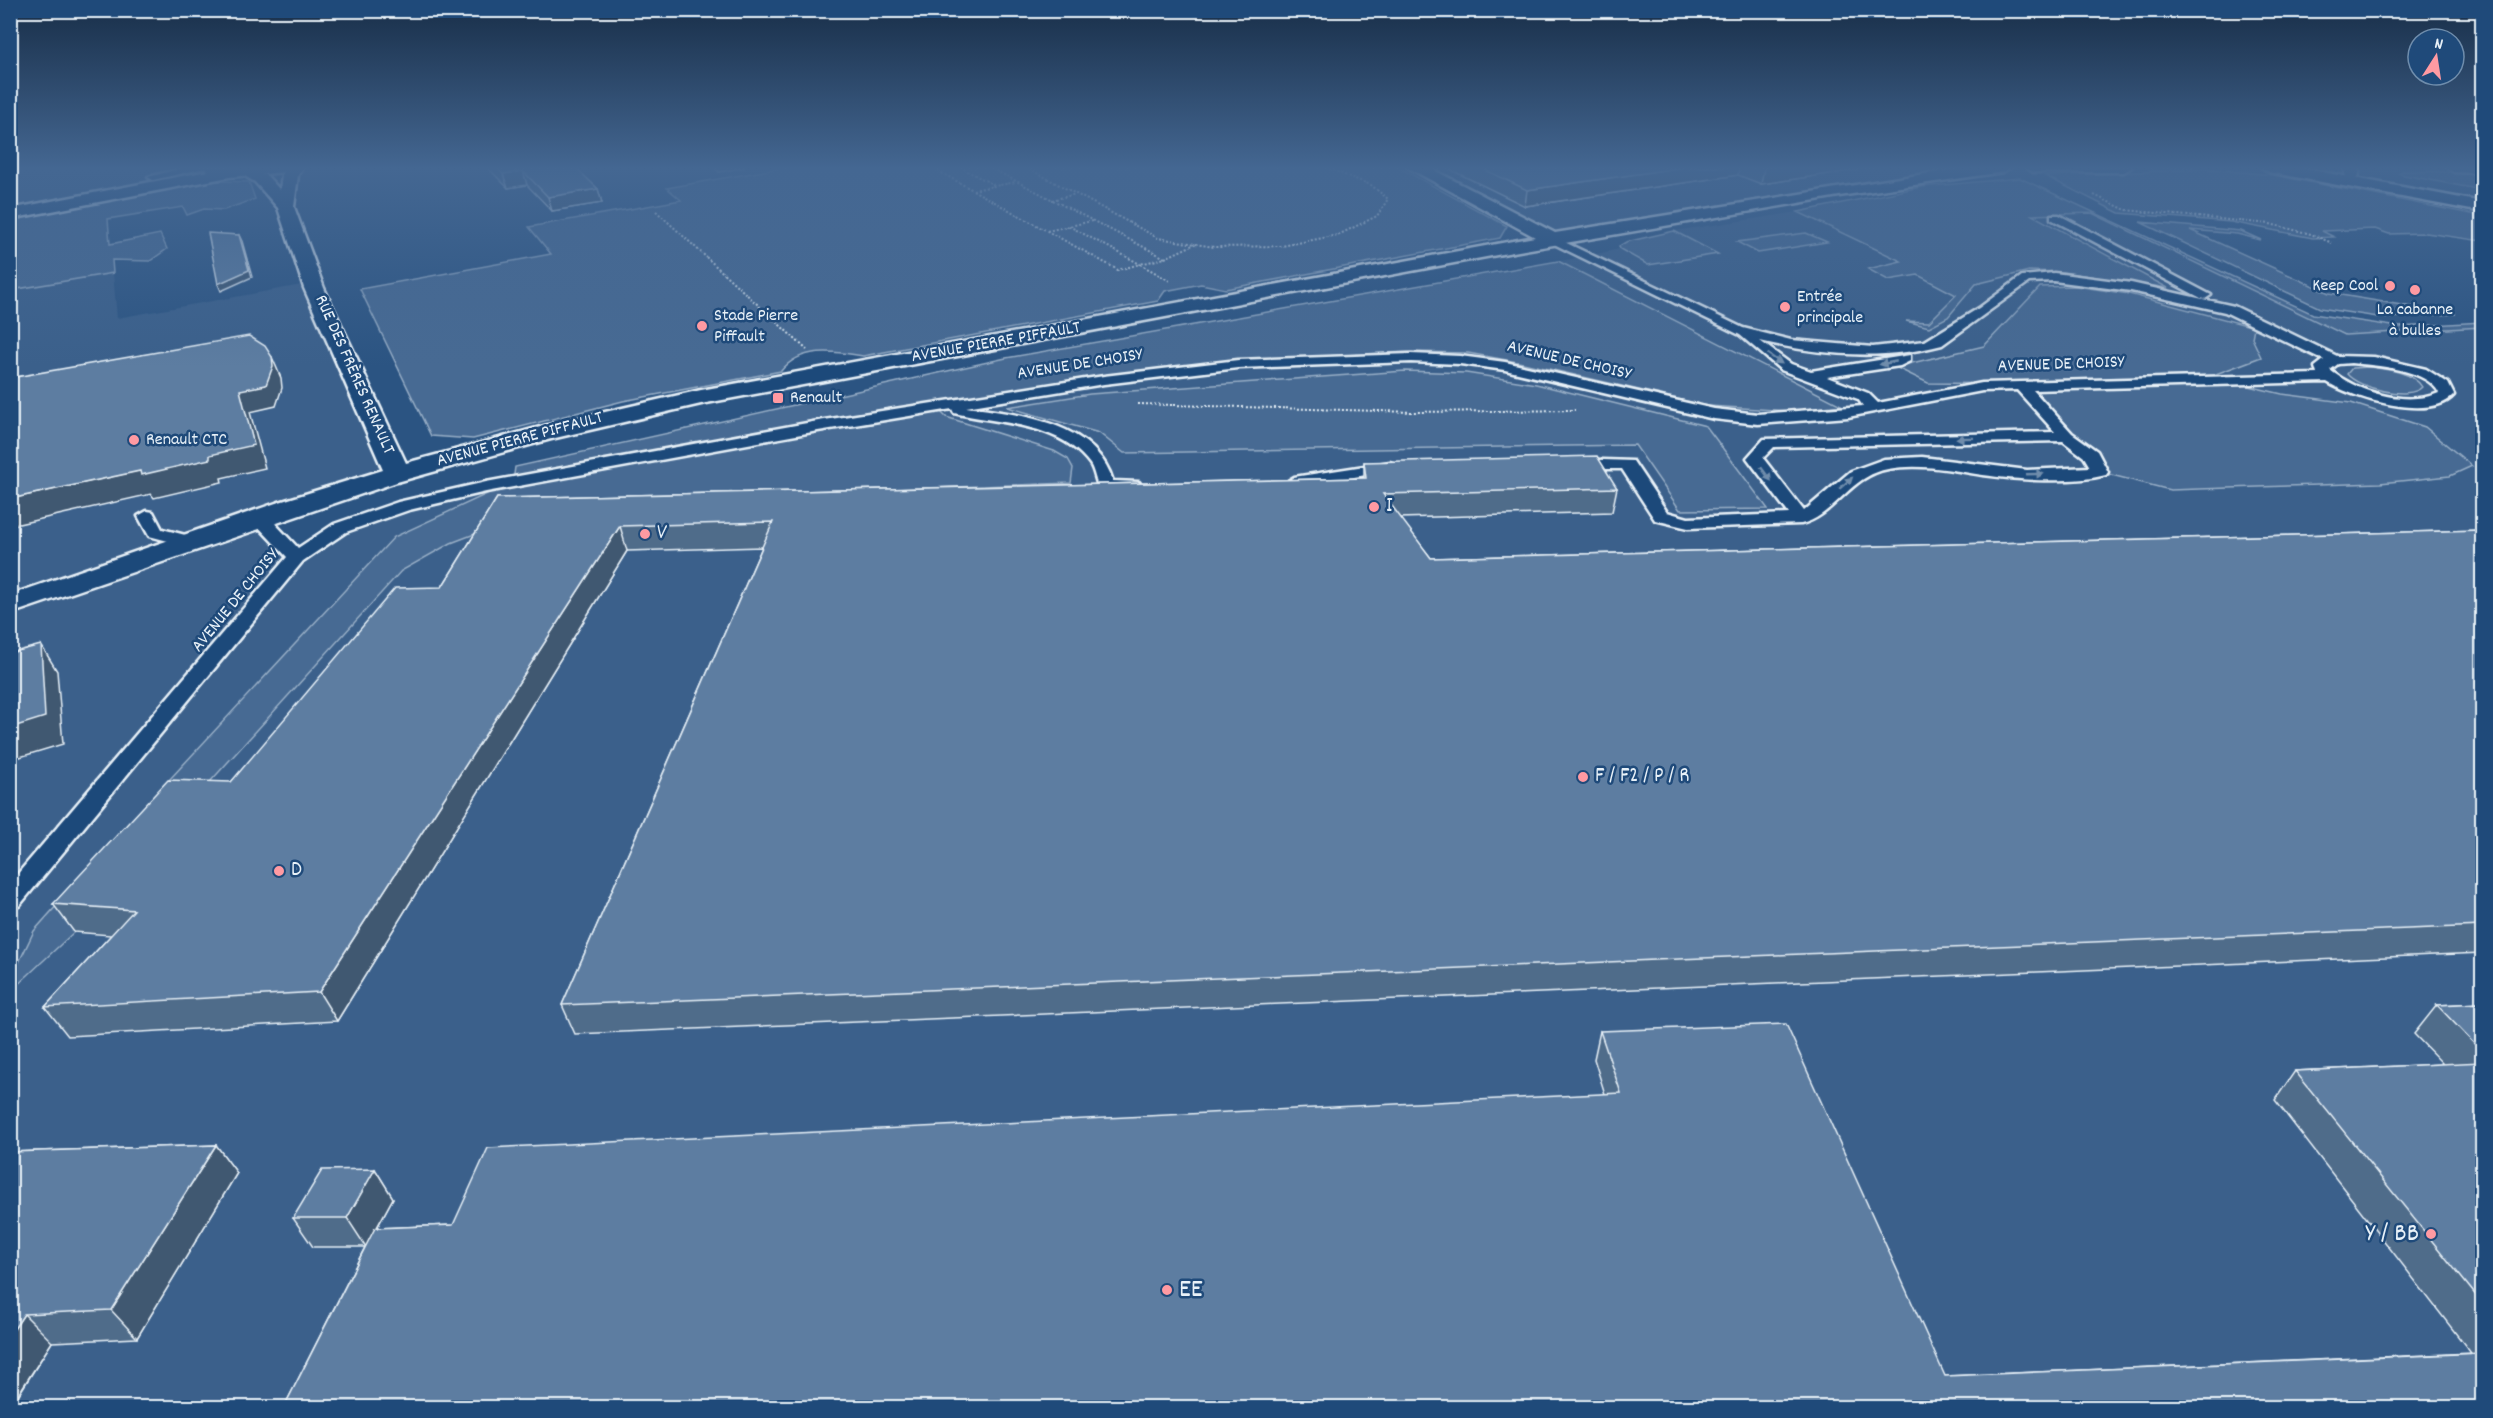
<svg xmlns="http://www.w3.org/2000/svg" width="2493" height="1418" font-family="Dekko,sans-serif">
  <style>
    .built { fill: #3a608b }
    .green { fill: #476b93; stroke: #98aec6; stroke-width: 1.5 }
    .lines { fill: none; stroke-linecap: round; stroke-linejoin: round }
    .lane-casing { stroke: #e8f1f8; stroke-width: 5 }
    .street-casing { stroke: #e8f1f8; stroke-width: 5 }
    .primary-casing { stroke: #e8f1f8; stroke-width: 5 }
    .path { stroke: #e8f1f8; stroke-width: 2; stroke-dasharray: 2 2; stroke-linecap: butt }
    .lane { fill: #1f4a7a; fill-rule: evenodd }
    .street { fill: #1f4a7a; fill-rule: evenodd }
    .primary { fill: #1f4a7a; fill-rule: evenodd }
    .wall { fill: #506c8a; stroke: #e8f1f8; stroke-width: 1.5 }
    .shaded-wall { fill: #415871; stroke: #e8f1f8; stroke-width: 1.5 }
    .building { fill: #5d7da1; stroke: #e8f1f8; stroke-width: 1.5 }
    .oneway { fill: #6f8dac }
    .poi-dot { fill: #ff9aa2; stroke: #1f4a7a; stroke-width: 2 }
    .labels { text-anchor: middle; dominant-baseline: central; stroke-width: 5; stroke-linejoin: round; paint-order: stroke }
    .far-poi-label { font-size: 18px; fill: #e8f1f8; stroke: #1f4a7a; text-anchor: start }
    .far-street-label { font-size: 18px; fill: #e8f1f8; stroke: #1f4a7a }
    .poi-label { font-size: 21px; fill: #e8f1f8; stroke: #1f4a7a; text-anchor: start }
    .near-poi-label { font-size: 26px; fill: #e8f1f8; stroke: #1f4a7a; text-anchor: end }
  </style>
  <rect width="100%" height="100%" fill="#2b5482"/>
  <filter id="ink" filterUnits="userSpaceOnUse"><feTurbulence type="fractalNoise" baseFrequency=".0167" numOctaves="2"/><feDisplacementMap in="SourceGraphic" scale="12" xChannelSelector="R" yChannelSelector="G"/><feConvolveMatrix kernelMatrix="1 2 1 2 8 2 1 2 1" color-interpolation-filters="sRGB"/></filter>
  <g filter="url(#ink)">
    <path class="built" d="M 10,167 L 285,167 L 11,210 Z
      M 1415,167 L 2003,167 L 1554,240 Z
      M 2020,178 L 2345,335 L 2482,327 L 2482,1407 L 11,1408 L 11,290 L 113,273 L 117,318 L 313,283 L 398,474 L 260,518 L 297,557 L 340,528 L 513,482 L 515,467 L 1006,358 L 1588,256 L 1619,249 L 1619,246 L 1626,242 L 1674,231 L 1798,212 L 1921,187 Z"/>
    <path class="green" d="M 787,167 L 1398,167 L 1507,226 L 1500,238 L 1226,289 L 1201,284 L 1165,291 L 1158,301 L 863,356 C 834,351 801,346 781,371 L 623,401 L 473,439 L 431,436 L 360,289 L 551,254 L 529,227 L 681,200 L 667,188 Z
      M 2209,169 L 2273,175 L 2482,216 L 2482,241 L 2426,233 L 2389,234 L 2375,229 L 2322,231 L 2334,237 L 2313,238 L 2231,222 L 2119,213 L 2045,176 Z
      M 2402,171 L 2482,173 L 2482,190 L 2404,175 L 2399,173 Z
      M 2020,178 L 2313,314 L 2399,327 L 2482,322 L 2482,327 L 2345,335 L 2092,213 L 2032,215 L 2168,288 L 2063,272 L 2029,271 L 1976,284 L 1948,317 L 1929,327 L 1906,321 L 1929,322 L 1956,295 L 1918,275 L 1888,280 L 1868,269 L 1901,261 L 1798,212 L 1921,187 Z
      M 221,181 L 249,182 L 255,199 L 224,210 L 204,209 L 187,215 L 183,207 L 108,219 L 110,244 L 160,234 L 167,249 L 150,261 L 112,260 L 113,273 L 11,290 L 11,220 L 199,182 Z
      M 2140,222 L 2241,231 L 2261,240 L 2237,234 L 2190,230 L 2329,293 L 2456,314 L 2384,318 L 2320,308 Z
      M 1674,231 L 1718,254 L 1648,265 L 1620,249 L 1619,246 L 1626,242 Z
      M 1806,233 L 1827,242 L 1758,253 L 1737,242 Z
      M 1558,261 L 1841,405 L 1790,411 L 1708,406 L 1523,363 L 1468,353 L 1409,352 L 1236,360 L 1082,379 L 935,406 L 946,417 L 1054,451 L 1068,459 L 1073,468 L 1071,483 L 809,492 L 506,522 L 451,543 L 401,571 L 74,932 L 11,991 L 10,981 L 34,931 L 157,793 L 394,537 L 513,482 L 515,467 L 1006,358 Z
      M 2076,286 L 2129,294 L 2254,327 L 2252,338 L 2261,357 L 2216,374 L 2219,379 L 2282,394 L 2351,403 L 2425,427 L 2472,466 L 2450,476 L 2380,483 L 2170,490 L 2100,472 L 2019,384 L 1928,383 L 1895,367 L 1984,346 L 2040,287 Z
      M 2370,367 C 2386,369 2414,372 2422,387 C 2409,401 2358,388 2347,374 L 2352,368 Z
      M 1405,371 L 1466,373 L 1536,384 L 1706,426 L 1768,509 L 1680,510 L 1635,445 L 1124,453 L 1099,433 L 1007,407 L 1090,394 Z"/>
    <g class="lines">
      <g class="lane-casing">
        <path id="lane" d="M 187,167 L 209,167 L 153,180 L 148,177 Z
          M 2051,215 L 2059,215 L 2211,295 L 2205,299 L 2201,298 L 2051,219 Z
          M 1554,237 L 1743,328 L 1791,340 L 1873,347 L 1925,341 L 1979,308 L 2022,276 L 2054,273 L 2131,283 L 2234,306 L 2337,356 L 2374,357 L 2426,369 L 2448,383 L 2454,395 C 2430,422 2353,398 2327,382 L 2033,390 L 2072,433 L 2097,451 L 2108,472 L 2106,475 C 2072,484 2017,480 1983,475 C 1952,470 1919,463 1888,469 C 1849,476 1835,516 1801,524 L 1688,528 L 1655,520 L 1622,469 L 1574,469 L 1566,464 L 1574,459 L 1633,461 L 1667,512 L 1688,518 L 1789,514 L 1747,458 L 1764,439 L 2055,432 L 2017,390 L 1982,391 L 1848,417 L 1758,424 L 1714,419 L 1505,370 L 1460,364 L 1411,362 L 1238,368 L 1104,384 L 966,407 C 1018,414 1095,422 1113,481 L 1139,482 L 1141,485 L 1139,488 L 1100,489 C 1095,482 1095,471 1090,464 C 1059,422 999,424 954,413 L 952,409 L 818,431 L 486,492 L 409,510 L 346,532 L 303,561 L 19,906 L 10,909 L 10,883 L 287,557 L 254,522 L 251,518 L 254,514 L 266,514 L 298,548 L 334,524 L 398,502 L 486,482 L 818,421 L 1104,376 L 1238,360 L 1411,354 L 1460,356 L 1505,362 L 1714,409 L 1758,414 L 1863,406 L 1858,399 L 1781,370 L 1740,335 L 1550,242 L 1548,240 ZM 2054,281 L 2131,291 L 2225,312 L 2324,360 L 2315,367 L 2317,374 L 1982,383 L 1878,403 L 1868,393 L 1827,377 L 1900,366 L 1910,361 L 1910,355 L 1811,371 L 1791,364 L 1760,341 C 1818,355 1883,361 1942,345 L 2029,282 ZM 2351,363 C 2374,365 2428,369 2439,393 C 2405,407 2357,392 2330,370 L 2338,364 ZM 2063,441 L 2084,457 L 2090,467 L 2027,470 L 1922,457 L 1884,459 L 1851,471 L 1804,511 L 1763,458 L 1774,447 Z
          M 1390,462 L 1396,464 L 1398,467 L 1396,470 L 1294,487 L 1286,482 L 1294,477 Z
          M 147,511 L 153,512 L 162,529 L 197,538 L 200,542 L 191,547 L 149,536 L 138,516 Z"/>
      </g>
      <g class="street-casing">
        <path id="street" d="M 246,167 L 267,176 L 280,190 L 282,175 L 287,167 L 303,167 L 298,175 L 294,207 L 324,288 L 406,463 L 544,426 L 701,390 L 1535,237 L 1407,167 L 1428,167 L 1555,233 L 1968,167 L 2011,167 L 2003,172 L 1839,196 L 1513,252 L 701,404 L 551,439 L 397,482 L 10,614 L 10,595 L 276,503 L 383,470 L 304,288 L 278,208 L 255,182 L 238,172 L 240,169 Z
          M 2025,167 L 2132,167 L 2124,172 L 2033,172 Z
          M 2344,167 L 2360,167 L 2358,178 L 2346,178 Z
          M 2446,167 L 2482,167 L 2482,173 L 2454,172 Z"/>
      </g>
      <g class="primary-casing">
        <path id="primary" d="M 203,167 L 293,167 L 285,172 L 229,177 L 10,219 L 10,209 L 208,171 Z
          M 2261,167 L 2296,167 L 2482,202 L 2482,212 L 2269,172 Z"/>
      </g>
      <path class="path" d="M 931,167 L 1118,270 L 1140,264
        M 960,167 L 994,185
        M 989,167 L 1165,258 L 1140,264 L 1170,281
        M 1026,167 L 1158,238 L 1214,247 L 1282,246 L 1338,235 L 1377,216 L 1388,199 L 1371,185 L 1324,167
        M 2151,169 L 2196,167
        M 973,190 L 1016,182
        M 2094,195 L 2126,210 L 2270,224 L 2311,234 L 2332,243
        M 1052,200 L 1076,194
        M 656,211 L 807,350
        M 1069,226 L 1140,264
        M 1047,231 L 1092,221
        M 1165,258 L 1195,244
        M 1138,404 L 1414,412 L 1575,410"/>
      <use href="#lane" class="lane"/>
      <use href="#street" class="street"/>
      <use href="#primary" class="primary"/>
    </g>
    <path class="wall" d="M 487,167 L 575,167 L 598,189 L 602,203 L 552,211 L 527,185 L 508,188 Z
      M 712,167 L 745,167 L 719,172 Z
      M 1445,167 L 1876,167 L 1761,184 L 1738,175 L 1525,206 Z
      M 1364,462 L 1617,488 L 1612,512 L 1400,518 L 1431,558 L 2482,530 L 2482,953 L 575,1034 L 562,1005 L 762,547 L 627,551 L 337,1021 L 68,1036 L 45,1007 L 111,935 L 74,932 L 53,904 L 231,782 L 442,587 L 497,498 L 1364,478 Z
      M 2482,1003 L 2482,1407 L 284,1407 L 365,1247 L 313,1247 L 293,1218 L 375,1169 L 393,1198 L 377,1228 L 453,1225 L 1605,1094 L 1594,1059 L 1600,1031 L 1945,1376 L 2471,1353 L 2275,1100 L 2295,1071 L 2443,1064 L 2414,1034 L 2437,1005 Z
      M 216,1145 L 237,1173 L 137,1338 L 52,1342 L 11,1407 L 10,1152 Z"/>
    <path class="shaded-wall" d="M 718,167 L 745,167 L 719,172 Z
      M 1685,167 L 1739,167 L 1738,175 L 1525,206 L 1527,190 Z
      M 1769,167 L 1876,167 L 1761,184 L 1764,168 Z
      M 523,171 L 527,185 L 508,188 L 503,174 Z
      M 598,189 L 602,203 L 552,211 L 548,197 Z
      M 239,235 L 242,241 L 252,277 L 221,291 L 218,284 Z
      M 272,357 L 281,378 L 282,388 L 276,406 L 250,412 L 265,468 L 221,478 L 222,482 L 154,498 L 151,494 L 10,526 L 10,499 L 210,455 L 240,390 Z
      M 620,526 L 627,551 L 337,1021 L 319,992 Z
      M 41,645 L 57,671 L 63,744 L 10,760 L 10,728 Z
      M 216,1145 L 237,1173 L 137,1338 L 111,1310 Z
      M 375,1169 L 393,1198 L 366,1247 L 347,1218 Z
      M 24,1314 L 52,1342 L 10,1407 L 10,1335 Z"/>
    <path class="building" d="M 496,167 L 575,167 L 598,189 L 548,197 L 523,171 L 503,174 Z
      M 1479,167 L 1685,167 L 1527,190 Z
      M 208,233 L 239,235 L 249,270 L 218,284 Z
      M 249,336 L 265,346 L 272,357 L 273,366 L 266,385 L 240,390 L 254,445 L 210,455 L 210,459 L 141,475 L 140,471 L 10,499 L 10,378 Z
      M 1597,456 L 1617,488 L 1383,494 L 1431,558 L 2482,530 L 2482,926 L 562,1005 L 773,522 L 620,526 L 319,992 L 45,1007 L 134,910 L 53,904 L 168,780 L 231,782 L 395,588 L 442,587 L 497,498 L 1366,478 L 1364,462 Z
      M 41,645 L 45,717 L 10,728 L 10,653 Z
      M 2482,1003 L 2482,1052 L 2437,1005 Z
      M 1786,1024 L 1945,1376 L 2482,1353 L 2482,1407 L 284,1407 L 375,1228 L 453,1225 L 488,1148 L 1621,1093 L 1600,1031 Z
      M 2482,1062 L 2482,1303 L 2295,1071 Z
      M 216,1145 L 111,1310 L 24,1314 L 10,1335 L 10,1152 Z
      M 375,1169 L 347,1218 L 293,1218 L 322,1170 Z"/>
    <defs><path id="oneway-solid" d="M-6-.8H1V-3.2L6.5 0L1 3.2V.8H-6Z" transform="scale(1.5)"/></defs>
    <g class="oneway">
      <use href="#oneway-solid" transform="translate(1775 359) rotate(35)"/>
      <use href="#oneway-solid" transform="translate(1888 363) rotate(169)"/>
      <use href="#oneway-solid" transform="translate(1965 438) rotate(179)"/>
      <use href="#oneway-solid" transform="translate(1766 474) rotate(53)"/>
      <use href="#oneway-solid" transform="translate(2035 474) rotate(-2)"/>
      <use href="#oneway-solid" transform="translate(1846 483) rotate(-41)"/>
    </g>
  </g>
  <linearGradient id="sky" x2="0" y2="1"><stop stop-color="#182e48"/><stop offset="0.46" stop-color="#446792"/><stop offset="1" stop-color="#446792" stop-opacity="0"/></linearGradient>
  <rect width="2493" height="366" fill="url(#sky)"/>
  <g class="poi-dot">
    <circle cx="2390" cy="286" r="6"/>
    <circle cx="2415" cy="290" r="6"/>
    <circle cx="1785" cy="307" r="6"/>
    <circle cx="702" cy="326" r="6"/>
    <rect x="772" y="392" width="12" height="12" rx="3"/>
    <circle cx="134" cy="440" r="6"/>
    <circle cx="1374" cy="507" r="6"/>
    <circle cx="645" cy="534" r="6"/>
    <circle cx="1583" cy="777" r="6"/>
    <circle cx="279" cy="871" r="6"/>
    <circle cx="2431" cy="1234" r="6"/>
    <circle cx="1167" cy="1290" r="6"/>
  </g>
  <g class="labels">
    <g class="far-poi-label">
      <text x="2378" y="286" text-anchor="end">Keep Cool</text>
      <text x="1797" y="297">Entrée<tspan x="1797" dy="21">principale</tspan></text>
      <text x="2415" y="310" text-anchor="middle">La cabanne<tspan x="2415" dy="21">à bulles</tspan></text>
      <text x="714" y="316">Stade Pierre<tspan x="714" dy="21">Piffault</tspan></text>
      <text x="790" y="398">Renault</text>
      <text x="146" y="440">Renault CTC</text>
    </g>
    <g class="far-street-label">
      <text transform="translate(996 343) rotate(-10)">AVENUE PIERRE PIFFAULT</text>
      <text transform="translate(1569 361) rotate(13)">AVENUE DE CHOISY</text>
      <text transform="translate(1080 365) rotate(-9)">AVENUE DE CHOISY</text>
      <text transform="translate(2061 365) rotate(-2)">AVENUE DE CHOISY</text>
      <text transform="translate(354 375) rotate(66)">RUE DES FRÈRES RENAULT</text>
      <text transform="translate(520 440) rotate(-15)">AVENUE PIERRE PIFFAULT</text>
      <text transform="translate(236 601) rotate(-51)">AVENUE DE CHOISY</text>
    </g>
    <g class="poi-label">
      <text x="1386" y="507">I</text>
      <text x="657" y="534">V</text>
      <text x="1595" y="777">F / F2 / P / R</text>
      <text x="291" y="871">D</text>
    </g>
    <g class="near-poi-label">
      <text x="2419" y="1234">Y / BB</text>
      <text x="1179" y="1290" text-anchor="start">EE</text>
    </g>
  </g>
  <rect width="2493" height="1418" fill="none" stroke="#1f4a7a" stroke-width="36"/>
  <rect x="18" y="18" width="2457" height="1382" fill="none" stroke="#e8f1f8" stroke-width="2" filter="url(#ink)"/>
  <g transform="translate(2436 57) rotate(12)"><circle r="28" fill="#1f4a7a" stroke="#6f8dac" stroke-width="1.5"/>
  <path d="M0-4.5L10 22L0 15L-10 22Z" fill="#ff9aa2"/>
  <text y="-9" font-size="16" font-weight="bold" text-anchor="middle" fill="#e8f1f8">N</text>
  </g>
</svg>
